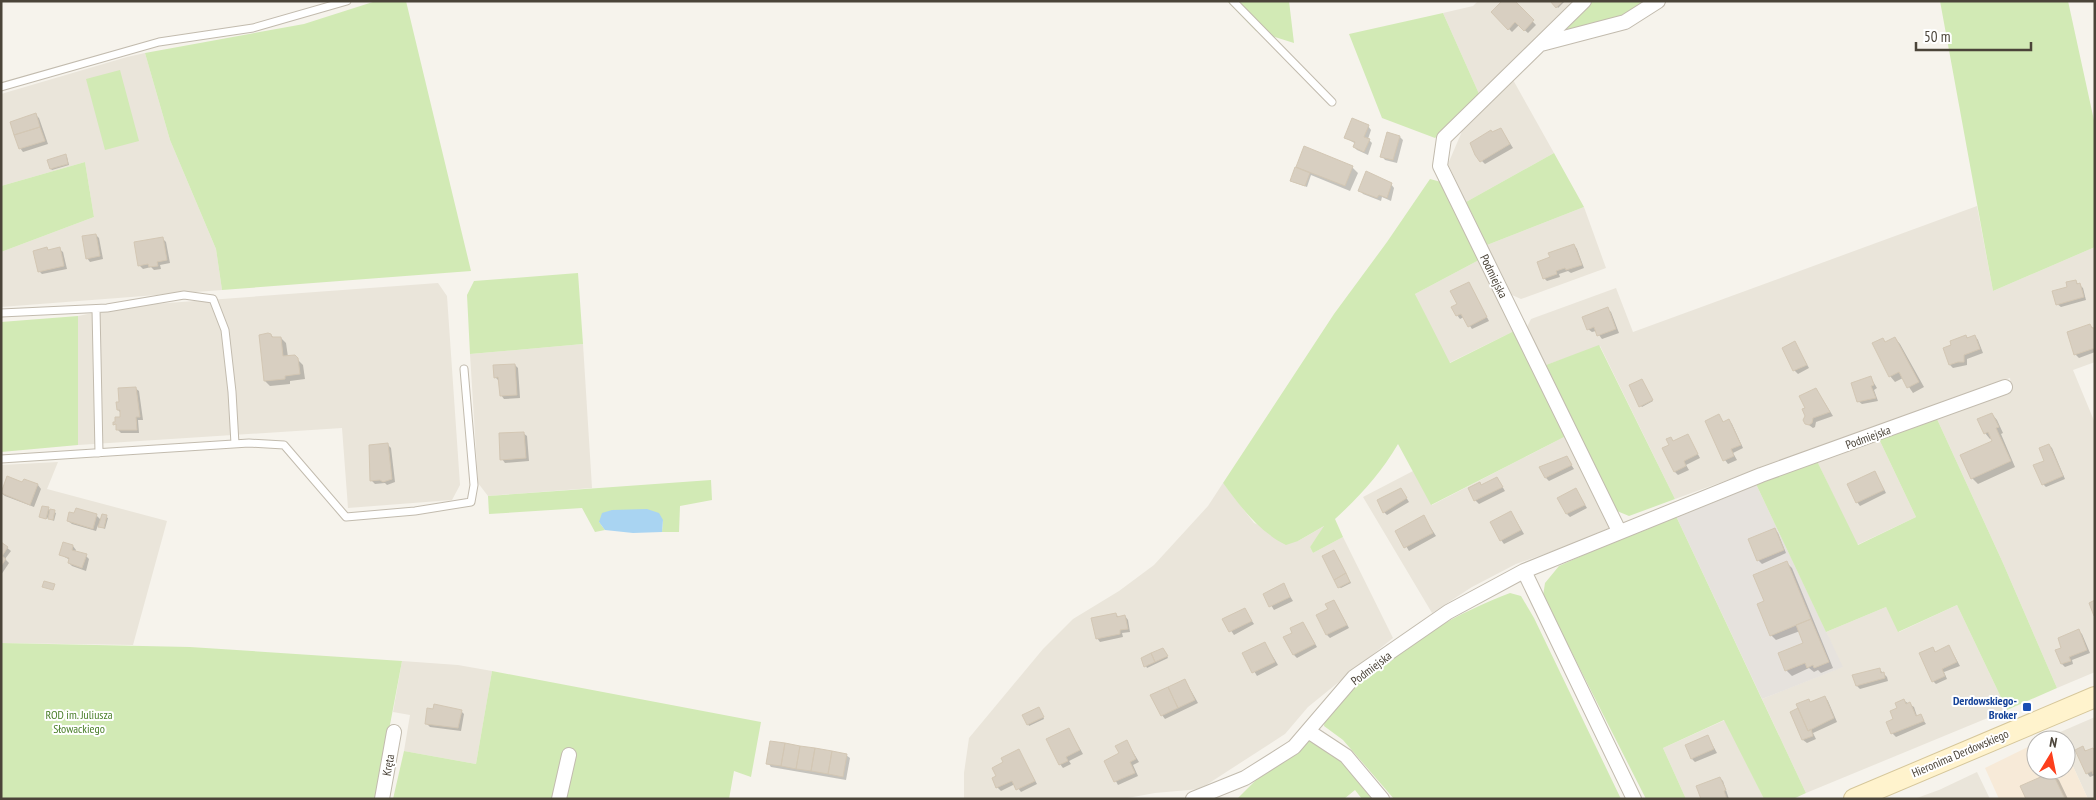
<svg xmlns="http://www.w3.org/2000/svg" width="2096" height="800" font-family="'PT Sans Narrow',sans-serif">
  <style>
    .residential { fill: #eae5da }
    .commercial { fill: #f7ead8 }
    .industrial { fill: #e6e2dd }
    .green { fill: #d2eab5 }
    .water { fill: #a9d4f2 }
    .shadow { fill: #0003 }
    .building { fill: #d8cfc1; stroke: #d3c7b4 }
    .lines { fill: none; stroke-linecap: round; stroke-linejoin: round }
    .lane-casing { stroke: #c2bbae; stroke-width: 9 }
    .street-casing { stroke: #c2bbae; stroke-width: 16 }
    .secondary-casing { stroke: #d6c79b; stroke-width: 22 }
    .lane { stroke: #fff; stroke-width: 7 }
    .street { stroke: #fff; stroke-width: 14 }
    .secondary { stroke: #fff3cd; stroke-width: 20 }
    .transit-dot { fill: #1a4fb4; stroke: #fff; stroke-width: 2 }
    .labels { text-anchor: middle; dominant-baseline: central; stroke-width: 4; stroke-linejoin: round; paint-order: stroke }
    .street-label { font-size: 12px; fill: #4b4439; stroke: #fff }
    .transit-label { font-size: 12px; font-weight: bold; fill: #164399; stroke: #fff; text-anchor: end }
    .park-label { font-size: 12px; fill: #4a7f2a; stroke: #fff }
  </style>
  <rect width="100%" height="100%" fill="#f6f3ec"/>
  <path class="residential" d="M 1478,1 L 1577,1 L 1480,96 L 1443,13 L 1473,6 Z
    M 145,53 L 170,140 L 216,249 L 222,290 L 1,307 L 1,252 L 94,217 L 85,162 L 1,186 L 1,94 L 127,57 Z
    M 1512,78 L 1554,153 L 1466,202 L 1448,164 L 1463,129 Z
    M 1977,206 L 1993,291 L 2095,247 L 2095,362 L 2073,370 L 2095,423 L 2095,672 L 2057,688 L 2003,563 L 1937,419 L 2012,391 L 2010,378 L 1675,499 L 1600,346 L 1546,365 L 1527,327 L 1531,319 L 1616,288 L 1633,332 Z
    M 1584,207 L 1606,268 L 1521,299 L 1512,295 L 1487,245 Z
    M 1479,260 L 1514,331 L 1449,363 L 1415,294 Z
    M 438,283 L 447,296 L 460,485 L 452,500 L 348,508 L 342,428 L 78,445 L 78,316 L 127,306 Z
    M 583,344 L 592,488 L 488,496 L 478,483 L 470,354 Z
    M 1566,436 L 1612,530 L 1516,564 L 1472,587 L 1432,613 L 1363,497 L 1413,471 L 1432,505 Z
    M 1879,439 L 1916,517 L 1857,545 L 1817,461 Z
    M 58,462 L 47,489 L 167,521 L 133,645 L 1,643 L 1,465 Z
    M 1223,483 L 1254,523 L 1298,541 L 1326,525 L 1310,547 L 1313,553 L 1343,537 L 1393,638 L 1308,707 L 1285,734 L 1200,789 L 1155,793 L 1122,799 L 964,799 L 964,773 L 969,738 L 1043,649 L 1073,619 L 1119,591 L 1154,565 L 1208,506 Z
    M 1957,605 L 2007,710 L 1806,793 L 1762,699 L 1842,667 L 1826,632 L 1886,607 L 1899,632 Z
    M 402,661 L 458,665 L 492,671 L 476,764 L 404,751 L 410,715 L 393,712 Z
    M 2095,717 L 2095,799 L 2088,799 L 2066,751 L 2066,740 L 2061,740 L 2058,733 Z
    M 1725,720 L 1764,799 L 1686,799 L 1663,748 Z
    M 1977,772 L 1990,799 L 1914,799 L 1939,790 Z"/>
  <path class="commercial" d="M 2036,743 L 2036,770 L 2066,770 L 2066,751 L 2088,799 L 1999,799 L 1985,768 Z"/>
  <path class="industrial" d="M 1756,484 L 1843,667 L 1762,699 L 1675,514 Z"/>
  <path class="green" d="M 376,1 L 406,1 L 471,271 L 222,290 L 216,249 L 170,140 L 145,53 L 304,24 Z
    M 1227,1 L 1289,1 L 1294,43 L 1256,31 Z
    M 1593,1 L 1644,1 L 1618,19 L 1562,32 Z
    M 1940,1 L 2068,1 L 2095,125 L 2095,247 L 1993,291 Z
    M 1443,13 L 1480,96 L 1435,138 L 1382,118 L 1349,34 Z
    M 120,70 L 139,141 L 105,150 L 86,79 Z
    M 1554,153 L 1584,207 L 1487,245 L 1466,202 Z
    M 85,162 L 94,217 L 1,252 L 1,186 Z
    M 1430,179 L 1441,182 L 1479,260 L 1415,294 L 1450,363 L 1514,331 L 1566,436 L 1431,505 L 1398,444 C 1381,473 1360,496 1335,519 L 1343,537 L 1313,553 L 1310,547 L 1324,526 L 1298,541 L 1286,545 C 1258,531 1241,507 1223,483 L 1334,314 L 1387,242 Z
    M 578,273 L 583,344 L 470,354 L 467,295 L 474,281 Z
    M 78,316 L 78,445 L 1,452 L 1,322 Z
    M 1599,345 L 1675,499 L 1629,516 L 1617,511 L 1546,365 Z
    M 1937,419 L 2003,563 L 2057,688 L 2007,710 L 1957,605 L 1898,632 L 1886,607 L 1826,632 L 1756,484 L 1817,461 L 1858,545 L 1916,517 L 1879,439 Z
    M 711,480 L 712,500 L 680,506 L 679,532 L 662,532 L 663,520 L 599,522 L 605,530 L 595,532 L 582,508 L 489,514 L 488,496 Z
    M 1675,514 L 1806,793 L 1793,799 L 1764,799 L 1724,720 L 1663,748 L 1686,799 L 1646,799 L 1543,596 L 1545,583 L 1559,566 Z
    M 1510,593 L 1521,596 L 1534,618 L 1621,799 L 1394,799 L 1343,740 L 1324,726 L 1325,716 C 1338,704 1350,690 1364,678 C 1406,643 1459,612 1510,593 Z
    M 1,643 L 190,647 L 402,661 L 376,799 L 1,799 Z
    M 492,671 L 761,722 L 751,777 L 734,771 L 729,799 L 393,799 L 404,751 L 476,764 Z
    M 1316,740 L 1340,756 L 1375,799 L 1362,799 L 1355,790 L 1344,799 L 1237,799 L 1259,777 L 1304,741 Z"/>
  <path class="water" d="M 647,509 L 659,513 L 663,520 L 662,532 L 633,533 L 605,530 L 599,522 L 602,513 L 612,510 Z"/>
  <path class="shadow" d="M 1513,1 L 1536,25 L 1528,33 L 1519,25 L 1512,32 L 1492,12 Z
    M 1552,1 L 1565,1 L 1558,8 Z
    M 36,115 L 39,118 L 48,144 L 23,152 L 20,148 Z
    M 1368,126 L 1371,130 L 1368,139 L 1372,143 L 1368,155 L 1357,150 L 1354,147 L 1356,144 L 1346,138 Z
    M 1501,129 L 1513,148 L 1485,164 L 1476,155 L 1493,133 Z
    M 1400,137 L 1403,140 L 1397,163 L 1385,160 L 1382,156 Z
    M 67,157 L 69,165 L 52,170 L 51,169 Z
    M 1297,166 L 1352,167 L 1358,173 L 1350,191 L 1311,175 L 1307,187 L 1293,182 L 1301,170 Z
    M 1391,184 L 1394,188 L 1391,201 L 1382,197 L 1381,201 L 1363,194 L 1360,190 Z
    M 96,235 L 99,238 L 103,259 L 90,262 L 87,258 Z
    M 162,238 L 166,242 L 170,263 L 160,265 L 161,269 L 154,270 L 151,267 L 143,269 L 139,265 Z
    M 1574,245 L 1577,249 L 1584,268 L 1571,273 L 1568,271 L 1559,274 L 1560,277 L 1547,281 L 1544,278 L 1551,258 Z
    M 47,248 L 49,251 L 59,249 L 63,252 L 67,269 L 42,274 L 39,271 Z
    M 2075,281 L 2083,288 L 2086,300 L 2061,307 L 2057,304 Z
    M 1469,283 L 1489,321 L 1472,329 L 1464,317 L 1460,319 L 1457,315 L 1459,305 Z
    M 1608,309 L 1611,312 L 1619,333 L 1602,339 L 1596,331 L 1592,332 L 1588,329 Z
    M 2090,326 L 2095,329 L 2095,352 L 2079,358 L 2075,354 Z
    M 271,335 L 274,338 L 281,338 L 286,343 L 288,357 L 294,356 L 303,365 L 305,379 L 290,381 L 290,384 L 270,386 L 265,381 Z
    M 1966,336 L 1968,338 L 1975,336 L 1978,340 L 1983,353 L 1967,359 L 1967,365 L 1953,368 L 1950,365 L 1944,349 Z
    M 1895,338 L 1900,344 L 1924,387 L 1913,393 L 1903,378 L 1895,382 L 1890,376 L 1883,340 L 1886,343 Z
    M 1795,343 L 1809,368 L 1798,374 L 1794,370 Z
    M 515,365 L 518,368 L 520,398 L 504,399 L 501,395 L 499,381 L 495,377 Z
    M 1871,378 L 1877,388 L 1874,390 L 1878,401 L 1862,404 L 1858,401 Z
    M 1642,380 L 1653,401 L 1642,407 L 1641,406 Z
    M 135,388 L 139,391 L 143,420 L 138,420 L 139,433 L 121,433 L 117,429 L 122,418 L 121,413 L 118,410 L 120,403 Z
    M 1816,389 L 1833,416 L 1816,422 L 1815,427 L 1813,428 L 1806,423 L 1807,408 Z
    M 1992,414 L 1997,420 L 2003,433 L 2001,434 L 2015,467 L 1978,484 L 1972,478 L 1993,441 L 1992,438 L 1990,439 L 1985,433 Z
    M 1719,416 L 1724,423 L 1729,420 L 1732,424 L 1743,448 L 1733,453 L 1737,460 L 1728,464 L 1725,460 L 1706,421 Z
    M 523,433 L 527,436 L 529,461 L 505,463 L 502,459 Z
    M 1688,436 L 1700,458 L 1686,465 L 1689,470 L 1678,475 L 1675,472 L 1671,438 L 1674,442 Z
    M 387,444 L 391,448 L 395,482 L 387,485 L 385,483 L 375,484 L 371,480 Z
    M 2049,445 L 2052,448 L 2065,479 L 2046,487 L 2043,484 Z
    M 1566,457 L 1574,469 L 1549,481 L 1546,478 Z
    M 1875,472 L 1886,493 L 1860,506 L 1857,502 Z
    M 1497,478 L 1505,491 L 1479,504 L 1475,500 L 1482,486 Z
    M 24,480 L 38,485 L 41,489 L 34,507 L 5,496 L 1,493 L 23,483 Z
    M 1401,489 L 1409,502 L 1387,515 L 1384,512 Z
    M 1576,490 L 1587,508 L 1570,517 L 1567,514 Z
    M 48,509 L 56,513 L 54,521 L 48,517 L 47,519 L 41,517 Z
    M 1511,512 L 1524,534 L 1504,544 L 1501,540 Z
    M 96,515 L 101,520 L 102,515 L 108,518 L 105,529 L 98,525 L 96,531 L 72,524 L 68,521 Z
    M 1424,517 L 1436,536 L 1409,551 L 1397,531 Z
    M 1775,530 L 1778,533 L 1786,553 L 1762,564 L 1758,560 Z
    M 1,543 L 11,551 L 5,559 L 9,563 L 1,575 Z
    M 73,546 L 76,550 L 75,552 L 86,556 L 89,559 L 86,571 L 72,566 L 69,563 L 70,560 L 61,555 Z
    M 1334,551 L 1351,583 L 1341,588 L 1339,587 Z
    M 1787,563 L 1792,568 L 1833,668 L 1821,673 L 1818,670 L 1814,672 L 1809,668 L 1792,676 L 1786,670 L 1805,643 L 1800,631 L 1776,640 L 1771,635 L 1766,601 Z
    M 1283,585 L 1293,601 L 1274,610 L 1264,594 Z
    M 1334,601 L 1349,628 L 1330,638 L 1327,635 L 1329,609 Z
    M 1244,609 L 1254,624 L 1234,635 L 1224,620 Z
    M 1115,614 L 1119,617 L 1125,616 L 1128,620 L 1130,632 L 1122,633 L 1123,637 L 1100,642 L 1097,638 Z
    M 1303,623 L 1317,647 L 1297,658 L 1294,655 L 1294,633 Z
    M 2079,631 L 2082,634 L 2090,653 L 2072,660 L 2073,664 L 2065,667 L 2062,664 L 2063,648 Z
    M 1265,643 L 1278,665 L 1257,676 L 1244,654 Z
    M 1949,646 L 1960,666 L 1944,672 L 1947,679 L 1936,684 L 1933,681 L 1932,649 L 1936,652 Z
    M 1163,649 L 1168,658 L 1147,668 L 1146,666 Z
    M 1879,669 L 1887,677 L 1888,681 L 1860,689 L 1857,686 Z
    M 1185,680 L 1198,703 L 1165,719 L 1162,715 Z
    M 1825,697 L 1828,701 L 1837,722 L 1813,733 L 1816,739 L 1807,743 L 1803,740 L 1792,712 Z
    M 1903,700 L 1914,707 L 1917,716 L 1920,715 L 1926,724 L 1896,737 L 1892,733 L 1899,709 Z
    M 1040,710 L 1044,719 L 1029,726 L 1024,716 Z
    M 461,711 L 464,714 L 461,731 L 430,727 L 426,723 Z
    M 1069,729 L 1083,754 L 1069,761 L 1071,764 L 1063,768 L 1060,764 Z
    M 1708,737 L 1717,753 L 1695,762 L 1692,759 Z
    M 1127,742 L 1139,762 L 1133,765 L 1138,776 L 1118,785 L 1105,761 L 1121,754 Z
    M 2083,748 L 2087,752 L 2095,751 L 2095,775 L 2090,777 L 2087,773 Z
    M 1019,751 L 1037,784 L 1021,792 L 1015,784 L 1001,791 L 997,787 L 998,777 L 1005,763 Z
    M 846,755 L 850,758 L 846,780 L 771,767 L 768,763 Z
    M 2052,773 L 2059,780 L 2068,799 L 2028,799 Z
    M 1720,778 L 1723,781 L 1729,799 L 1703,799 Z"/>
  <path class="building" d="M 1502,1 L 1515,1 L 1534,20 L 1524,31 L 1515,22 L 1508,30 L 1491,12 Z
    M 1550,1 L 1563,1 L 1556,8 Z
    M 36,113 L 40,127 L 14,135 L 10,122 Z
    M 1352,118 L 1369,125 L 1364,137 L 1370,139 L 1364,152 L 1353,147 L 1355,142 L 1344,138 Z
    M 40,127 L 45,141 L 19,149 L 14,135 Z
    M 1501,128 L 1510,144 L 1480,162 L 1475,155 L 1470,143 L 1491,130 L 1492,132 Z
    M 1387,132 L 1400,136 L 1393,160 L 1380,157 Z
    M 1304,146 L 1353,166 L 1345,186 L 1296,167 Z
    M 66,154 L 68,164 L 50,169 L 47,160 Z
    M 1295,167 L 1310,173 L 1305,186 L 1290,181 Z
    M 1366,171 L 1392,183 L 1387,198 L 1379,195 L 1377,198 L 1358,191 Z
    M 96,234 L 100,256 L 86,259 L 82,236 Z
    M 163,237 L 167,260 L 157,262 L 158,266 L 149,267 L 148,264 L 138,266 L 134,242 Z
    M 1574,244 L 1582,265 L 1566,270 L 1565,268 L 1556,271 L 1557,274 L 1543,279 L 1537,262 L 1550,257 L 1548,253 Z
    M 47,247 L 48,250 L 60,247 L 64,266 L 38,272 L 33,251 Z
    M 2076,280 L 2077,284 L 2080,283 L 2084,297 L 2056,305 L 2052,291 L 2067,287 L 2066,282 Z
    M 1469,282 L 1487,317 L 1468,327 L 1461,314 L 1456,316 L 1451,307 L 1457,304 L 1450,291 Z
    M 1608,307 L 1616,329 L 1597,336 L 1594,327 L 1587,330 L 1582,317 Z
    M 2090,324 L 2092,328 L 2095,328 L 2095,348 L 2074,355 L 2067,332 Z
    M 268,333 L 271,334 L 272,337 L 281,337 L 283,356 L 295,355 L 298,358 L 300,374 L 285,376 L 285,379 L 264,381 L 259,335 Z
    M 1966,335 L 1967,338 L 1975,335 L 1980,349 L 1964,355 L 1964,362 L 1958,362 L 1949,365 L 1943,348 L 1951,345 L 1950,341 Z
    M 1895,337 L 1919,382 L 1907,388 L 1899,372 L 1889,377 L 1872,343 L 1883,338 L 1885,342 Z
    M 1795,341 L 1807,365 L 1793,371 L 1782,348 Z
    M 515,364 L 517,395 L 500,396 L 498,377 L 494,378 L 493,365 Z
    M 1871,376 L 1874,385 L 1871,386 L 1876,398 L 1857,402 L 1851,383 Z
    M 1642,379 L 1653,400 L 1639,407 L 1629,385 Z
    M 136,387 L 140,417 L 136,417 L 137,430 L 116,430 L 116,424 L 113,425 L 113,422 L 115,422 L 115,417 L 120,417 L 120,410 L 117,410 L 116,402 L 119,402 L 118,388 Z
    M 1816,388 L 1830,412 L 1813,418 L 1812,423 L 1809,425 L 1805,424 L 1803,420 L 1805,416 L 1802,409 L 1805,408 L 1799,396 Z
    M 1992,413 L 1999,427 L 1996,428 L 2011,461 L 1971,479 L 1960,455 L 1992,441 L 1988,432 L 1984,434 L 1977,419 Z
    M 1719,414 L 1723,422 L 1729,419 L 1741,445 L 1731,449 L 1734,456 L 1723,461 L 1705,421 Z
    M 524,432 L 526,458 L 500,460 L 499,433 Z
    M 1688,434 L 1698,454 L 1684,461 L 1686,466 L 1674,472 L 1662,448 L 1669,445 L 1666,439 L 1671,437 L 1673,441 Z
    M 388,443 L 392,479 L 383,482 L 380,480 L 370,481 L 369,445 Z
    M 2049,444 L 2063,476 L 2042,485 L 2033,465 L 2044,461 L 2039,448 Z
    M 1567,456 L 1572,465 L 1545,478 L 1539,467 Z
    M 1875,471 L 1884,490 L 1856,503 L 1847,484 Z
    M 7,476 L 22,482 L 24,479 L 38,484 L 30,505 L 1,493 Z
    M 1497,477 L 1503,487 L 1474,501 L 1468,488 L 1480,482 L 1481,485 Z
    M 1401,488 L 1407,498 L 1383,513 L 1377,500 Z
    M 1576,488 L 1585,505 L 1566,514 L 1557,498 Z
    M 42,506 L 49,507 L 46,519 L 39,517 Z
    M 76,508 L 97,514 L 93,529 L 67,521 L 69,512 L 74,513 Z
    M 50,509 L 55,510 L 53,520 L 48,519 Z
    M 1511,511 L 1521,530 L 1500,541 L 1490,522 Z
    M 102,514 L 107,515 L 104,528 L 98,527 Z
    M 1424,515 L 1433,533 L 1404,548 L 1395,531 Z
    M 1775,528 L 1784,550 L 1757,561 L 1748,539 Z
    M 1,542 L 8,547 L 2,556 L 6,559 L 1,566 Z
    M 63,542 L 73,545 L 72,550 L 87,554 L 82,568 L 68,563 L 69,558 L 59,555 Z
    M 1334,550 L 1346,573 L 1334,580 L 1322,556 Z
    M 1787,561 L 1811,619 L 1770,636 L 1757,604 L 1764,601 L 1753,575 Z
    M 1346,573 L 1350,582 L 1338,588 L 1334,580 Z
    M 44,581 L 55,584 L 53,590 L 42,587 Z
    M 1284,583 L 1290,597 L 1269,607 L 1263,594 Z
    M 1334,600 L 1347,625 L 1326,635 L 1316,615 L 1328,609 L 1325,604 Z
    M 2095,600 L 2095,616 L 2094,616 L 2089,603 Z
    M 1245,608 L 1252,621 L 1229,632 L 1222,619 Z
    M 1116,613 L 1117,617 L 1125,615 L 1128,629 L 1120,630 L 1120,634 L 1096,639 L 1091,618 Z
    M 1811,619 L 1829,662 L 1814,668 L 1813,665 L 1807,668 L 1805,663 L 1785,671 L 1778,653 L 1803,643 L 1796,625 Z
    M 1303,622 L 1315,644 L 1293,655 L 1283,637 L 1292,633 L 1290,628 Z
    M 2079,629 L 2087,650 L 2069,657 L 2071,661 L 2061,664 L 2055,650 L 2061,648 L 2058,638 Z
    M 1265,642 L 1275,662 L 1252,673 L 1242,653 Z
    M 1949,645 L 1957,662 L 1942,669 L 1945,676 L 1932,682 L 1919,653 L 1933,647 L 1935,652 Z
    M 1163,648 L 1168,656 L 1155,662 L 1151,653 Z
    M 1151,653 L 1155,662 L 1144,667 L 1141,658 Z
    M 1880,668 L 1881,673 L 1884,672 L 1885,678 L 1856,686 L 1852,675 Z
    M 1185,679 L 1195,700 L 1178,708 L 1168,687 Z
    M 1168,687 L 1178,708 L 1161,716 L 1150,695 Z
    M 1825,696 L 1834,718 L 1808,731 L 1796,704 L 1809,699 L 1810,702 Z
    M 1904,699 L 1906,704 L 1910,702 L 1916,716 L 1921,714 L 1924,721 L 1891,734 L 1886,722 L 1893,719 L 1890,711 L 1897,708 L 1895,703 Z
    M 434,704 L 462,710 L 458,728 L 425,724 L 427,708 L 433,709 Z
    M 1039,707 L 1044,717 L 1027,725 L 1022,715 Z
    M 1798,708 L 1808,731 L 1811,729 L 1813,736 L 1802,740 L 1790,712 Z
    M 1069,728 L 1080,750 L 1066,757 L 1068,761 L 1059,765 L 1046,739 Z
    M 1708,735 L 1714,749 L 1691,759 L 1685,745 Z
    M 1127,740 L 1136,759 L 1130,762 L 1135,773 L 1114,782 L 1104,761 L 1119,753 L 1115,746 Z
    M 770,741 L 785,743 L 781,766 L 766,764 Z
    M 785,743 L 800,746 L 796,769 L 781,766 Z
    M 800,746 L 815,748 L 811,771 L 796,769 Z
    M 2083,746 L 2085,751 L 2093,748 L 2095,751 L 2093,774 L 2092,771 L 2086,774 L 2075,750 Z
    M 815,748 L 832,751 L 828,774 L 811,771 Z
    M 1019,749 L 1035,781 L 1016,790 L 1012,781 L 996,788 L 992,778 L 996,776 L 992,768 L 1003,762 L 1001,758 Z
    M 832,751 L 847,754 L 843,777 L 828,774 Z
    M 2052,772 L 2065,799 L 2026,799 L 2020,786 Z
    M 1720,777 L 1726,790 L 1724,791 L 1727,799 L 1701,799 L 1696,786 Z"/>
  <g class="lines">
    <g class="lane-casing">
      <path id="lane" d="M 1233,1 L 1332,102
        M 1,87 L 159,42 L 253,28 L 347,1
        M 96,309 L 99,453
        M 1,313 L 107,308 L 184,295 L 213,299 L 225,330 L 232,392 L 235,444
        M 1,459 L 249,443 L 284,445 L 346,517 L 415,511 L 471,502 L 474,485 L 464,369"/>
    </g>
    <g class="street-casing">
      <path id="street" d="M 1584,1 L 1444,138 L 1440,166 L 1619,531
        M 1541,44 L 1625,22 L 1658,1
        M 1524,571 L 1634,799
        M 1308,731 L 1346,756 L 1382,799
        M 382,799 L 394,732
        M 559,799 L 569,755
        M 1193,799 L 1245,778 L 1294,747 L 1354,677 L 1448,612 L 1524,571 L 1761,475 L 2005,387"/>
    </g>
    <g class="secondary-casing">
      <path id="secondary" d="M 1854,799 L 2095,697"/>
    </g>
    <use href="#lane" class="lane"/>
    <use href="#street" class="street"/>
    <use href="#secondary" class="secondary"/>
  </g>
  <rect class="transit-dot" x="2022" y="702" width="10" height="10" rx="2.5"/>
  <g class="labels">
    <g class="street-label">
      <text transform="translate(1494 276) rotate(64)">Podmiejska</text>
      <text transform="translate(1868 437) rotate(-20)">Podmiejska</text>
      <text transform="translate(1371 668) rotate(-37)">Podmiejska</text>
      <text transform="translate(1960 753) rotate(-23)">Hieronima Derdowskiego</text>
      <text transform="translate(388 765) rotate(-80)">Kręta</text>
    </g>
    <g class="transit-label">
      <text x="2017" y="700">Derdowskiego-<tspan x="2017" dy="14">Broker</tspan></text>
    </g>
    <g class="park-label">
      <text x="79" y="714">ROD im. Juliusza<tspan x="79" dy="14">Słowackiego</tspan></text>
    </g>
  </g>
  <rect width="2096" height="800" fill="none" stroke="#4b4439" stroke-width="5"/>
  <g transform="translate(2051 755) rotate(10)"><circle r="24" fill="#ffffff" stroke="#b7b4b0"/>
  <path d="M0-4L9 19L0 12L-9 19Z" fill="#fc3f1d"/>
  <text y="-8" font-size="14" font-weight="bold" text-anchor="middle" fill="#4b4439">N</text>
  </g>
  <path d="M1916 42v8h115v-8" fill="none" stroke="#4b4439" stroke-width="2.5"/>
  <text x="1924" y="42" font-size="15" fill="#4b4439" stroke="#ffffff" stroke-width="4" paint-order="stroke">50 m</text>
</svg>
